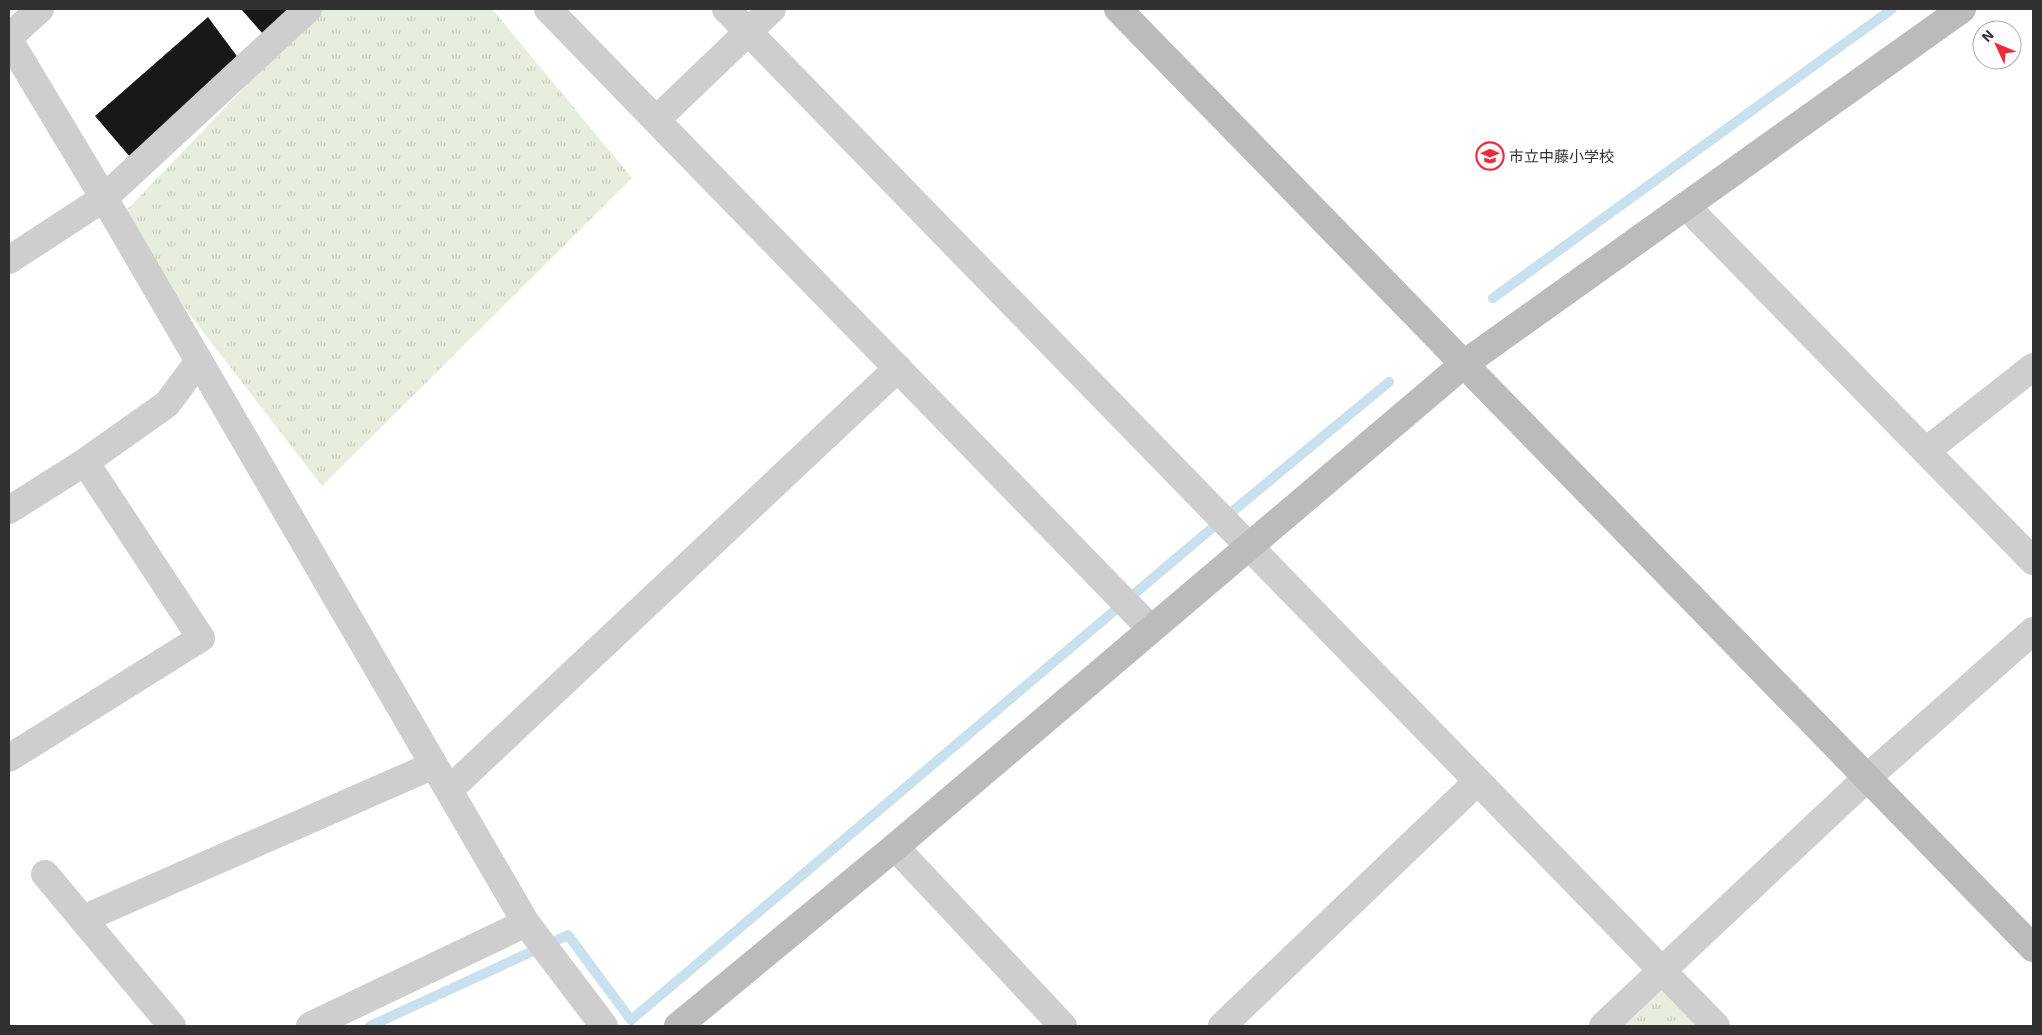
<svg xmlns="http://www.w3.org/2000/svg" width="2042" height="1035" font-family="'Exo 2','Noto Sans JP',sans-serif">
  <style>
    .park { fill: url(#park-tufts) }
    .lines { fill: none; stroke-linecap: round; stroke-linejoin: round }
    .stream { stroke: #c9e0ef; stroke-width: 10 }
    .building { fill: #181818 }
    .street { stroke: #cecece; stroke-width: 28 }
    .secondary { stroke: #bbb; stroke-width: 28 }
    .labels { text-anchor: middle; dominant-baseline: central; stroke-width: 5; stroke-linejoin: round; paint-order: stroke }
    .poi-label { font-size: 15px; fill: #313131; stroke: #fff; text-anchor: start }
  </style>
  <defs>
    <pattern id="park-tufts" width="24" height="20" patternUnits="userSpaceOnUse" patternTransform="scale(1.25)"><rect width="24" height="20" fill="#e7eede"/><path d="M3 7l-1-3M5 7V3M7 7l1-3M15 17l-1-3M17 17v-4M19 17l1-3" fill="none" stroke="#c7cdbf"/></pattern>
  </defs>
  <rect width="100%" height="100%" fill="#fff"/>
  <path class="park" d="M 320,9 L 492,9 L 632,178 L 322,486 L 117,220 Z
    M 1661,971 L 1708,1026 L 1603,1026 Z"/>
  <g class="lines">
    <path class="stream" d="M 1493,298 L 1892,9
      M 370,1026 L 568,935 L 631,1020 L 1205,534 L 1389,382"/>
  </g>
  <path class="building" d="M 241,9 L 295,9 L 263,34 Z
    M 208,17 L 239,59 L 130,157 L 95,116 Z"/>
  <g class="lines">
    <path class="street" d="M 548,9 L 1151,629
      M 726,9 L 1716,1026
      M 9,37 L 40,9
      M 9,40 L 104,198 L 526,923 L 604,1026
      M 656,120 L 772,9
      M 1686,206 L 2033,561
      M 9,260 L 104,198 L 308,9
      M 1926,451 L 2033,367
      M 9,510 L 85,462 L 167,404 L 199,361
      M 9,758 L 201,638 L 85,462
      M 449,790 L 898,368
      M 895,847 L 1063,1026
      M 45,874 L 172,1026
      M 83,919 L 434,765
      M 310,1026 L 526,923
      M 1222,1026 L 1477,782
      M 1603,1026 L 1868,777 L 2033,631"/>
    <path class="secondary" d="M 1118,9 L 2033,948
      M 678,1026 L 895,847 L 1464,364 L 1962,9"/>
  </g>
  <defs>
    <g id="school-ring" transform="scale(1.4375)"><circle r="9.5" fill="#fff" stroke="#f02a3b" stroke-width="1.5"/><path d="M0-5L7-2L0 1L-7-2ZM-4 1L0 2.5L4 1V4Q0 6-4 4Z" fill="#f02a3b"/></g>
  </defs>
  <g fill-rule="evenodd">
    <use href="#school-ring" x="1490" y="156"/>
  </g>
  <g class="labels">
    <g class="poi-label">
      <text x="1509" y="156">市立中藤小学校</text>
    </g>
  </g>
  <rect width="2042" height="1035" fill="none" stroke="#313131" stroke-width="20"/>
  <g transform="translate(1997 45) rotate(314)"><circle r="24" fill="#ffffff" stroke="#adadad"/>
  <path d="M0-4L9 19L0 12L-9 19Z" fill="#f02a3b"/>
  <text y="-8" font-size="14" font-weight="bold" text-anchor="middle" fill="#313131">N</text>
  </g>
</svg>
